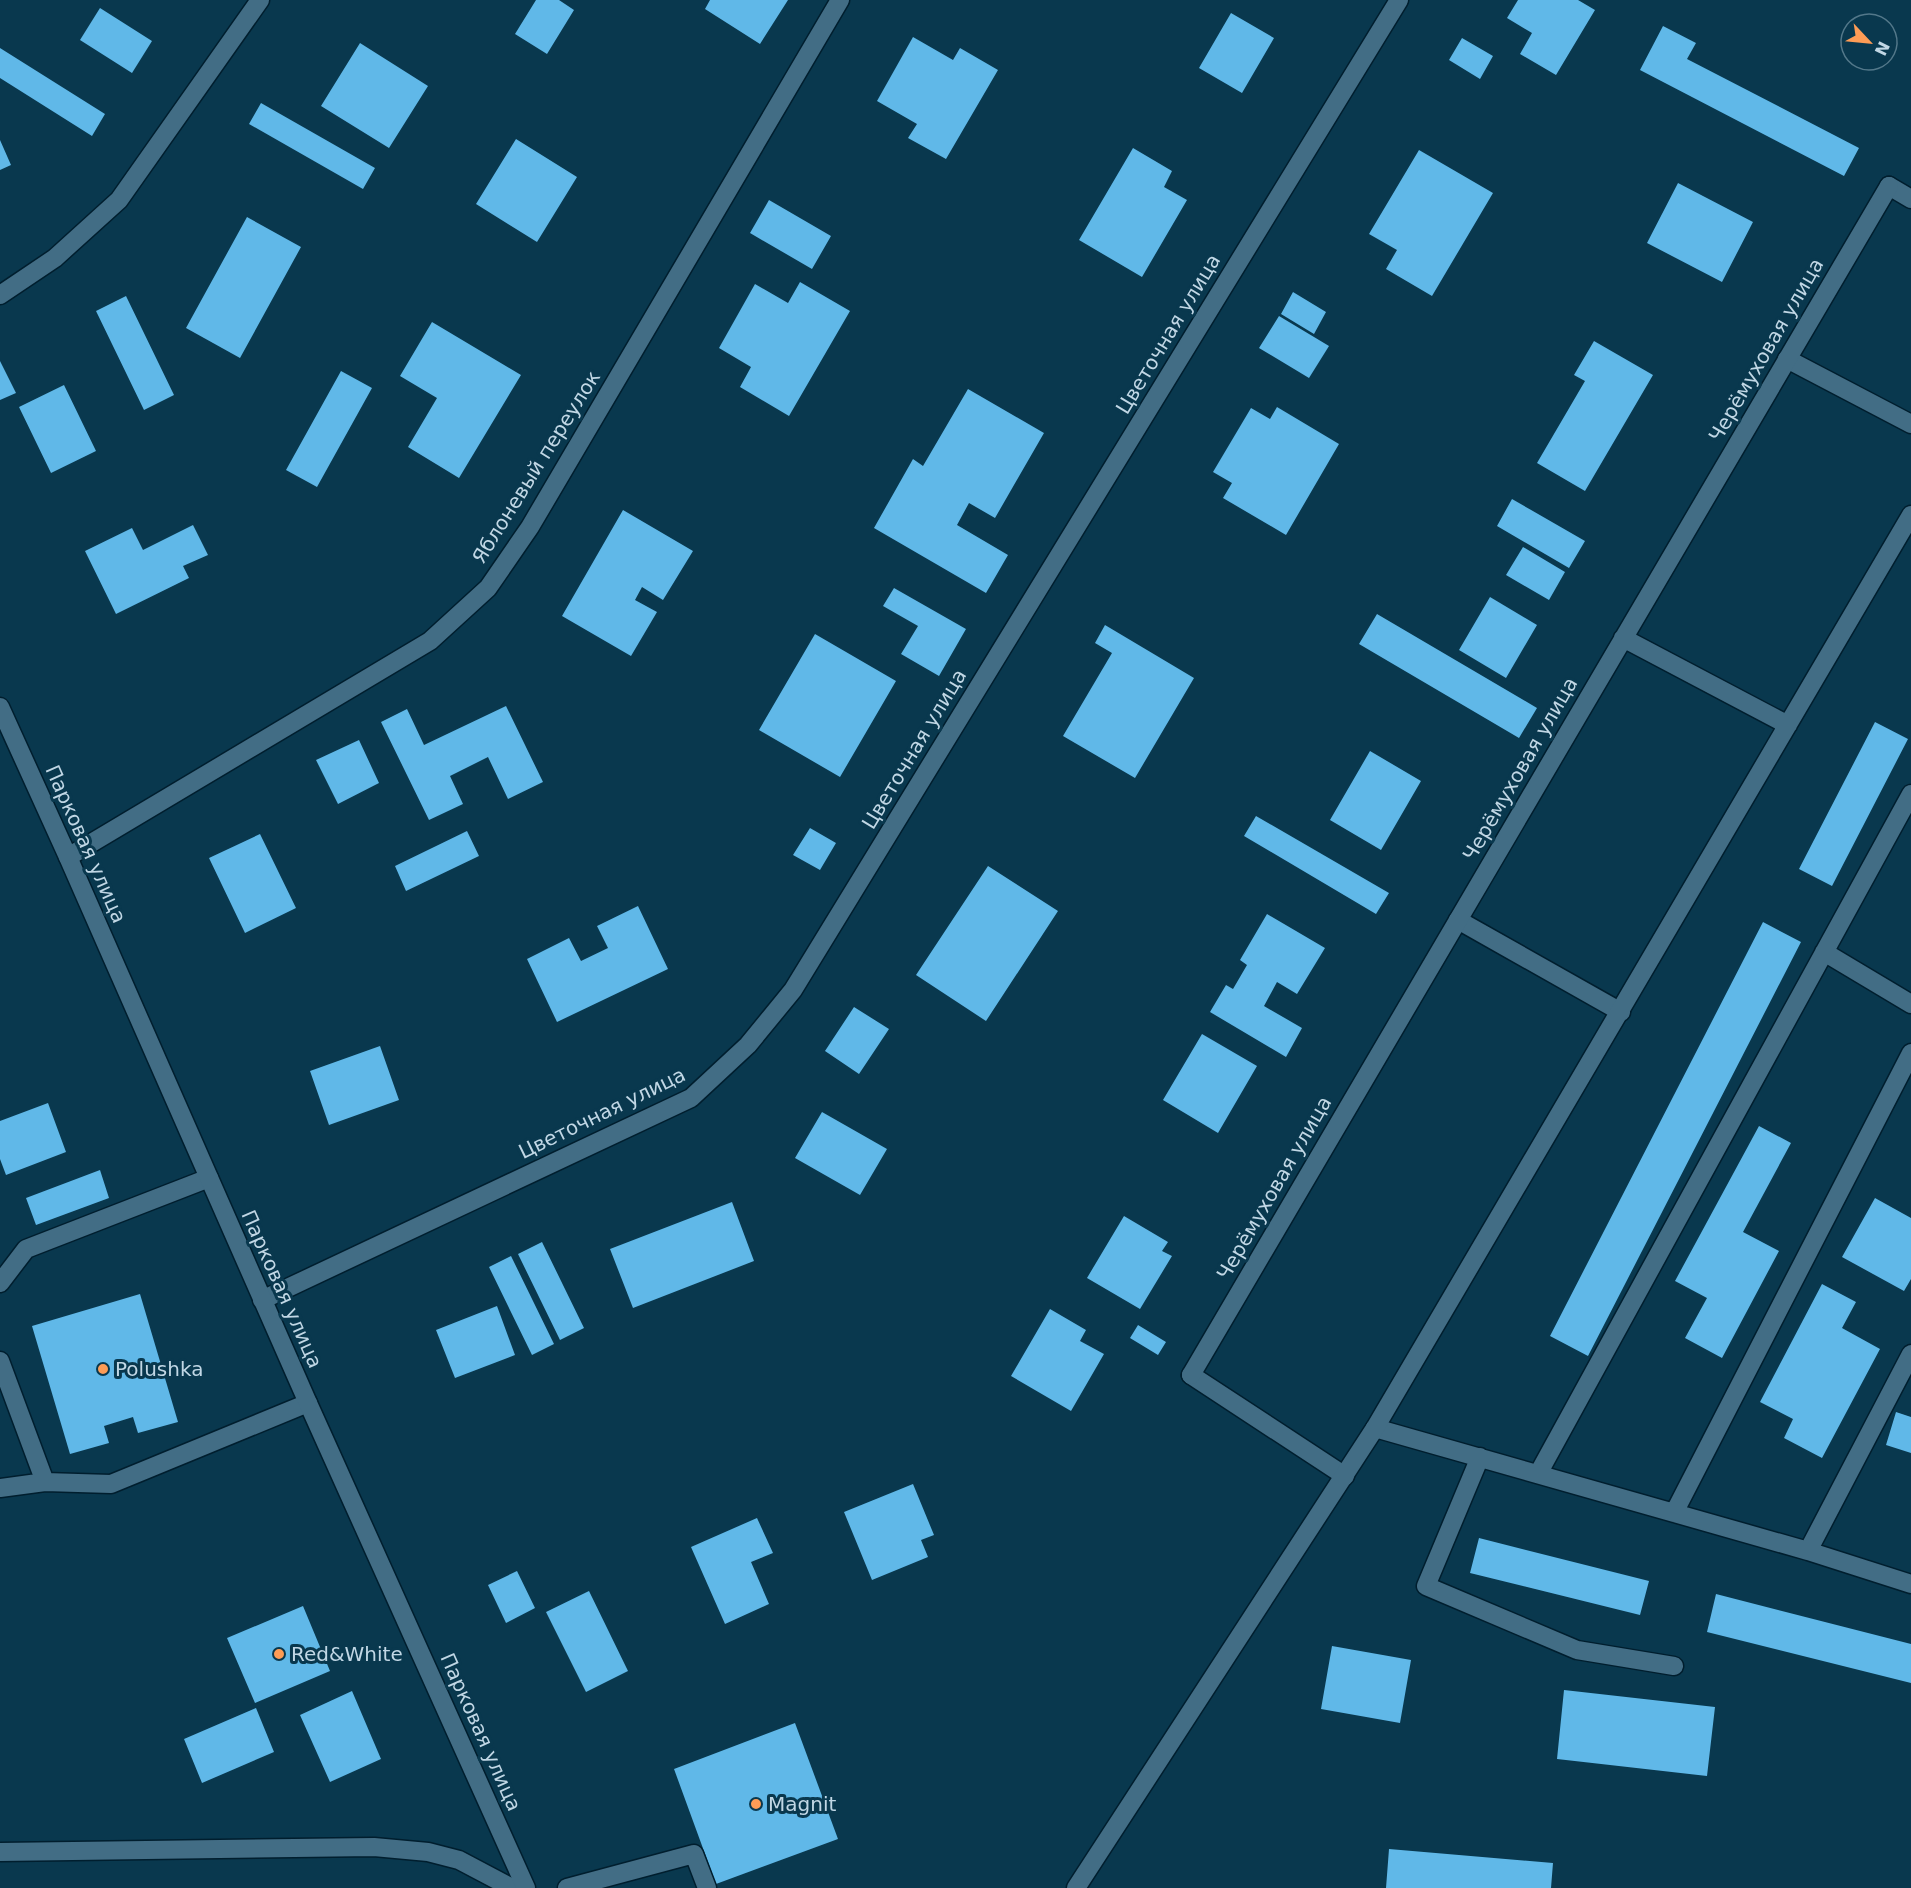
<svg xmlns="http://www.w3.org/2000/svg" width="1911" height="1888" font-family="'DejaVu Sans',sans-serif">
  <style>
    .building { fill: #60b8e8 }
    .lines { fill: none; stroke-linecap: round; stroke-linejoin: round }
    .lane-casing { stroke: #001e2e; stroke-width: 21 }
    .street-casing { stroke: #001e2e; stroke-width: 21 }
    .secondary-casing { stroke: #001e2e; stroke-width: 21 }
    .lane { stroke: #426d85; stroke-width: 18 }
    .street { stroke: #426d85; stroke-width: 18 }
    .secondary { stroke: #426d85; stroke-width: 18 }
    .poi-dot { fill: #fd9c56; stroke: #09384e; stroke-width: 2 }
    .labels { text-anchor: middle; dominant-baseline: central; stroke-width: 6; stroke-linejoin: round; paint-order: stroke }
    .street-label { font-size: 20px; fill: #c1d7e5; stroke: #09384e }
    .poi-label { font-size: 20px; fill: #c1d7e5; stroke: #09384e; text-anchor: start }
  </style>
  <rect width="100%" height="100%" fill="#09384e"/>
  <path class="building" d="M 536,0 L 559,0 L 574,10 L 547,54 L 515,34 Z
    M 710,0 L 788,0 L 760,44 L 705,9 Z
    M 1518,0 L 1578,0 L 1595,10 L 1556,75 L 1520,54 L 1532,33 L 1507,18 Z
    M 100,8 L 152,41 L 132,73 L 80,40 Z
    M 1231,13 L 1274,38 L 1242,93 L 1199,68 Z
    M 1663,26 L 1696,43 L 1687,59 L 1859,148 L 1844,176 L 1640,70 Z
    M 913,37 L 953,60 L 960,48 L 998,70 L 946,159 L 908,138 L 917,124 L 877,101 Z
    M 1462,38 L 1493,56 L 1480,79 L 1449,60 Z
    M 360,43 L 428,86 L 389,148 L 321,106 Z
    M 0,48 L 105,114 L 92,136 L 0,78 Z
    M 261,103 L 375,168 L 363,189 L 249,124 Z
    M 516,139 L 577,177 L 537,242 L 476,204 Z
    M 0,140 L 11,165 L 0,170 Z
    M 1133,148 L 1172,171 L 1164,187 L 1187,200 L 1142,277 L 1079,240 Z
    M 1419,150 L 1493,193 L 1432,296 L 1386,269 L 1397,250 L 1369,234 Z
    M 1678,183 L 1753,222 L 1722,282 L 1647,243 Z
    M 769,200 L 831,236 L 812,269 L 750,233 Z
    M 247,217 L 301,247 L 240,358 L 186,328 Z
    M 800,282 L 850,311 L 789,416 L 740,387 L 751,367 L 719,348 L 755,284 L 788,303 Z
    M 1293,292 L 1326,312 L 1314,334 L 1281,314 Z
    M 126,296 L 174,395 L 144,410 L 96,311 Z
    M 1279,316 L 1329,346 L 1309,378 L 1259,348 Z
    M 432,322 L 521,375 L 459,478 L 408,447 L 437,398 L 400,376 Z
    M 1594,341 L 1653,375 L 1585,491 L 1537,463 L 1585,381 L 1574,375 Z
    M 0,361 L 16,393 L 0,400 Z
    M 341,371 L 372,388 L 317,487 L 286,470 Z
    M 64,385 L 96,451 L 51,473 L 19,407 Z
    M 968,389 L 1044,433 L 995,518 L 969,503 L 957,525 L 1008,555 L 986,593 L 874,528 L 913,459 L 923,466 Z
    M 1277,407 L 1339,444 L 1286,535 L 1223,498 L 1232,483 L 1213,472 L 1251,408 L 1270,419 Z
    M 1512,499 L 1585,541 L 1569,568 L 1497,526 Z
    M 623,510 L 693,551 L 663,600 L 642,587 L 635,600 L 657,612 L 631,656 L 562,616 Z
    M 193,525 L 208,555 L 183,566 L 189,578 L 116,614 L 85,551 L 132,528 L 143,550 Z
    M 1523,547 L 1565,572 L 1549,600 L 1506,575 Z
    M 894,588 L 966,629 L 939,676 L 901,654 L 918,626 L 883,606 Z
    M 1490,597 L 1537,625 L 1506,678 L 1459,650 Z
    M 1377,614 L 1537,708 L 1519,738 L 1359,644 Z
    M 1105,625 L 1194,678 L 1135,778 L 1063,736 L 1112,653 L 1095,643 Z
    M 815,634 L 896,681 L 840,777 L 759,730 Z
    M 506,706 L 543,782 L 508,799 L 488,757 L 450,776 L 463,804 L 429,820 L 381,722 L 407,709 L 424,745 Z
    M 1875,722 L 1908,739 L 1832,886 L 1799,869 Z
    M 359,740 L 379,783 L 338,804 L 316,760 Z
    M 1370,751 L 1421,781 L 1381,850 L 1330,820 Z
    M 1256,816 L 1389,893 L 1376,914 L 1244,836 Z
    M 810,828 L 836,843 L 820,870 L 793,855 Z
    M 467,831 L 479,856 L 406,891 L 395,866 Z
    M 260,834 L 296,908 L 245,933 L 209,858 Z
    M 988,866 L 1058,911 L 986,1021 L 916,975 Z
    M 638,906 L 668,969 L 557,1022 L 527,959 L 569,938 L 581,961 L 608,948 L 597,926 Z
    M 1267,914 L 1325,948 L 1297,994 L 1277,982 L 1264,1006 L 1302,1028 L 1286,1057 L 1210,1012 L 1226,985 L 1233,989 L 1247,965 L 1240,960 Z
    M 1763,922 L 1801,942 L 1588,1356 L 1550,1336 Z
    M 854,1007 L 889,1029 L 859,1074 L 825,1051 Z
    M 1202,1034 L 1257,1066 L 1218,1133 L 1163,1100 Z
    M 380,1046 L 399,1100 L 329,1125 L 310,1071 Z
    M 48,1103 L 66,1152 L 6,1175 L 0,1159 L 0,1121 Z
    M 822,1112 L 887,1149 L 860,1195 L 795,1158 Z
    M 1759,1126 L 1791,1143 L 1743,1232 L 1779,1251 L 1722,1358 L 1685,1338 L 1707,1298 L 1675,1281 Z
    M 100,1170 L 109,1198 L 36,1225 L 26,1198 Z
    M 1875,1198 L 1911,1218 L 1911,1279 L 1904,1291 L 1842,1257 Z
    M 732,1202 L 754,1261 L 633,1308 L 610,1249 Z
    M 1124,1216 L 1168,1242 L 1162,1251 L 1172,1256 L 1140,1309 L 1087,1278 Z
    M 542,1242 L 584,1328 L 560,1340 L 518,1254 Z
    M 511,1256 L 554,1344 L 532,1355 L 489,1267 Z
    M 1822,1284 L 1856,1302 L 1842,1328 L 1880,1349 L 1822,1458 L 1784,1438 L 1793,1419 L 1760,1402 Z
    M 140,1294 L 178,1422 L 138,1433 L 133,1417 L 104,1426 L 109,1443 L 70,1454 L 32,1326 Z
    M 497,1306 L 515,1355 L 455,1378 L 436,1330 Z
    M 1050,1309 L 1086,1330 L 1080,1341 L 1104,1354 L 1071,1411 L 1011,1376 Z
    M 1138,1325 L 1166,1342 L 1158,1355 L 1130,1338 Z
    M 1896,1412 L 1911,1417 L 1911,1453 L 1886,1445 Z
    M 913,1484 L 934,1535 L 921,1540 L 928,1557 L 872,1580 L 844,1512 Z
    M 757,1518 L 773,1553 L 751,1562 L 769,1604 L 725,1624 L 691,1547 Z
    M 1479,1538 L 1649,1581 L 1640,1615 L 1470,1573 Z
    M 517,1571 L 535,1608 L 506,1623 L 488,1585 Z
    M 589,1591 L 628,1671 L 586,1692 L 546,1612 Z
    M 1716,1594 L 1911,1644 L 1911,1683 L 1707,1632 Z
    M 303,1606 L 330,1671 L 255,1703 L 227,1638 Z
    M 1332,1646 L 1411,1660 L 1400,1723 L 1321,1709 Z
    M 1564,1690 L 1715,1707 L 1707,1776 L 1557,1759 Z
    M 352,1691 L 381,1759 L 330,1782 L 300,1715 Z
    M 256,1708 L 274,1752 L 202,1783 L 184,1739 Z
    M 795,1723 L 838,1839 L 716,1884 L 674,1769 Z
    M 1389,1849 L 1553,1863 L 1551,1888 L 1386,1888 Z"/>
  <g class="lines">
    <g class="lane-casing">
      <path id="lane" d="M 1889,186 L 1911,199
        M 1787,359 L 1911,424
        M 1458,920 L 1621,1012
        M 1824,952 L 1911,1004
        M 0,1283 L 26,1249 L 209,1178
        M 0,1361 L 45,1482
        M 1191,1375 L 1345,1476
        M 1375,1428 L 1808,1551 L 1911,1354
        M 1480,1457 L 1426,1586 L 1577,1650 L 1674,1666
        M 1538,1474 L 1911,794
        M 0,1488 L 45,1482 L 111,1484 L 308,1403
        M 1674,1513 L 1911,1053
        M 1808,1551 L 1911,1584
        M 567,1888 L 694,1854 L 707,1888"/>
    </g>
    <g class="street-casing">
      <path id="street" d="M 0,295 L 55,258 L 119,200 L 260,0
        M 1623,638 L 1788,725
        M 68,857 L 430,641 L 488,588 L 530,527 L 840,0
        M 262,1300 L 691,1098 L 748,1045 L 793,990 L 1399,0
        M 1191,1375 L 1889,186
        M 0,1852 L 374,1847 L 428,1852 L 459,1860 L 512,1888
        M 1076,1888 L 1375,1428 L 1911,515"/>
    </g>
    <g class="secondary-casing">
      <path id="secondary" d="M 0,707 L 68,857 L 308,1403 L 526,1888"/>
    </g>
    <use href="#lane" class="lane"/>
    <use href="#street" class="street"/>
    <use href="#secondary" class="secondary"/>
  </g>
  <g class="poi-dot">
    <circle cx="103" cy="1369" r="6"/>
    <circle cx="279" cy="1654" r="6"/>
    <circle cx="756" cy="1804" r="6"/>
  </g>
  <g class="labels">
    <g class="street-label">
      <text transform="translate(1168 334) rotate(-59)">Цветочная улица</text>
      <text transform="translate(1766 350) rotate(-60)">Черёмуховая улица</text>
      <text transform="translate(536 467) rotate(-58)">Яблоневый переулок</text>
      <text transform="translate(914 749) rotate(-59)">Цветочная улица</text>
      <text transform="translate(1520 769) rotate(-60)">Черёмуховая улица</text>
      <text transform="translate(86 844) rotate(66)">Парковая улица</text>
      <text transform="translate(602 1113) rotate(-26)">Цветочная улица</text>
      <text transform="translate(1274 1188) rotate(-60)">Черёмуховая улица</text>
      <text transform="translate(282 1289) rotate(66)">Парковая улица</text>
      <text transform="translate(481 1732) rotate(66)">Парковая улица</text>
    </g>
    <g class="poi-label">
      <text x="115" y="1369">Polushka</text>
      <text x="291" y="1654">Red&amp;White</text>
      <text x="768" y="1804">Magnit</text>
    </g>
  </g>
  <g transform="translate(1869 42) rotate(116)"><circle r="28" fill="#09384e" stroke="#53788a" stroke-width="1.5"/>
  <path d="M0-4.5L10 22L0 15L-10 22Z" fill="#fd9c56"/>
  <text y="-9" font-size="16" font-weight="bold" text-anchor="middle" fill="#c1d7e5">N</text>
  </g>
</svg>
